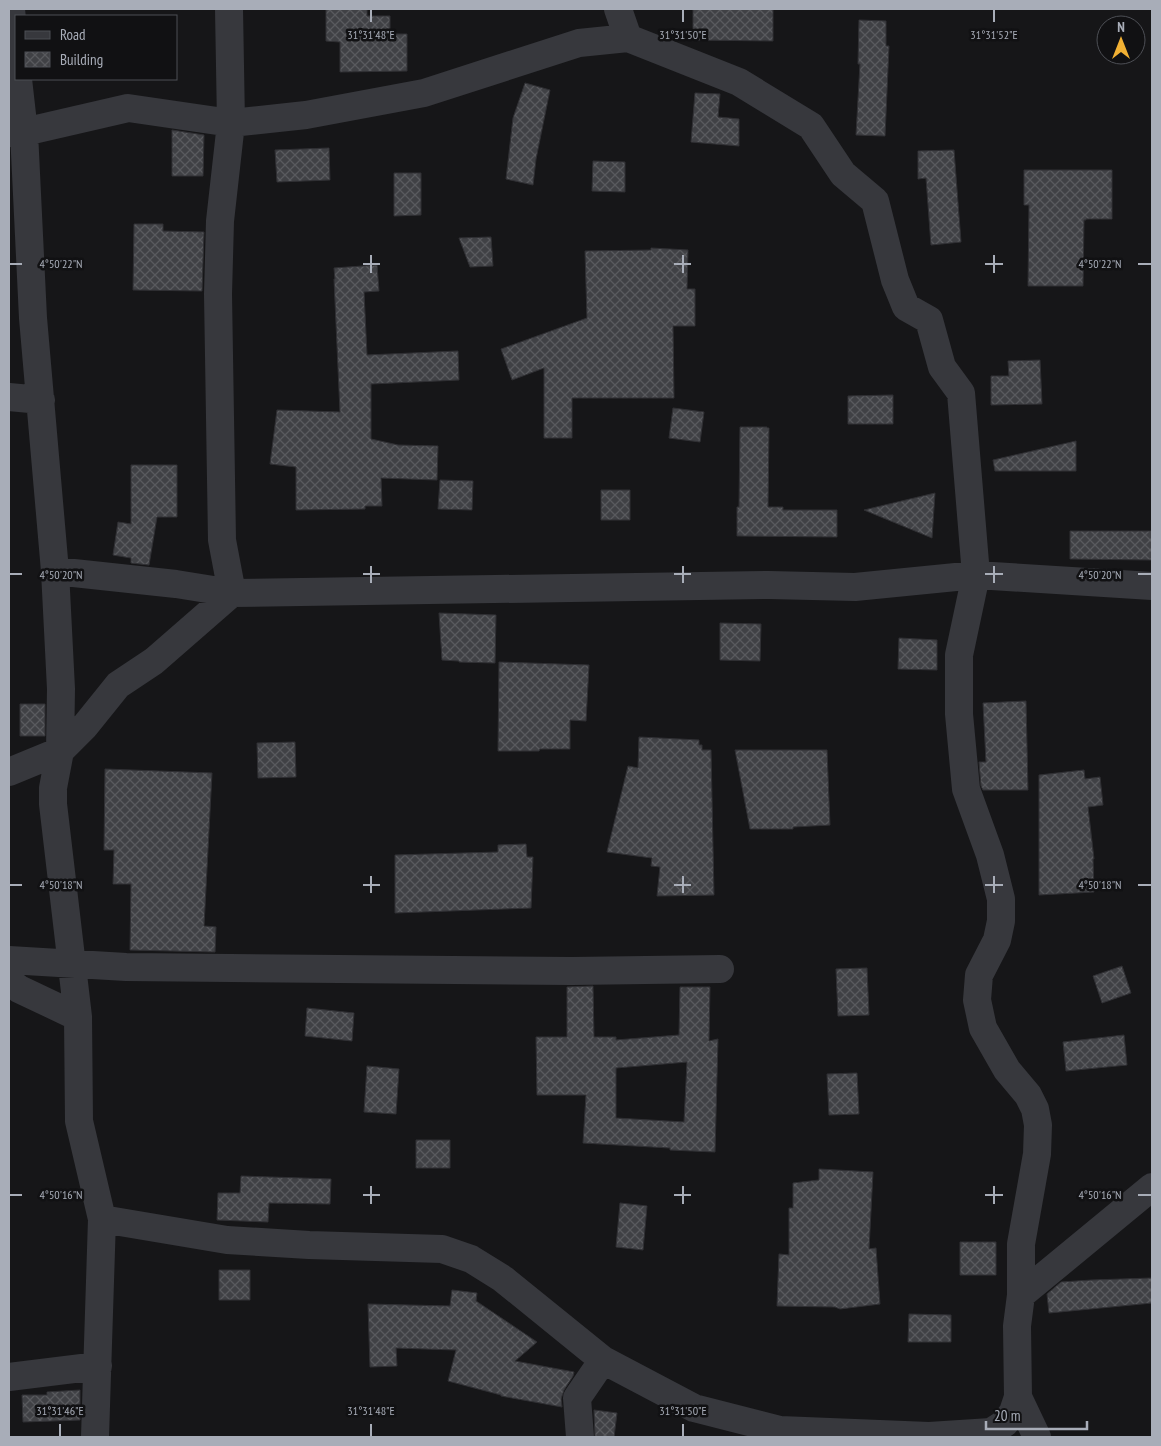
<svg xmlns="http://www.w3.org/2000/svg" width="1161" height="1446" font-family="'PT Sans Narrow',sans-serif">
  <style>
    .building { fill: url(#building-cross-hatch); stroke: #303034; fill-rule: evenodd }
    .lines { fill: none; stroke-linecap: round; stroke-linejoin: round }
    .street { stroke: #37383d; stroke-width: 28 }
    .ticks { fill: none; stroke: #a8adb8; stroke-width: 2 }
    .ticks-label { font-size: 12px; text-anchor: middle; fill: #a8adb8; stroke: #111113; stroke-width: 5; stroke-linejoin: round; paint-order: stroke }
  </style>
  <defs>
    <pattern id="building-cross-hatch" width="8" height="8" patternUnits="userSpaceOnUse" patternTransform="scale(1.25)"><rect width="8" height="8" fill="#404145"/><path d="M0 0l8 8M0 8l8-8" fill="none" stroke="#595a5e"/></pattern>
  </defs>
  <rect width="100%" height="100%" fill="#161618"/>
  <path class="building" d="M 326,9 L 367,9 L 367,16 L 390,16 L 390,34 L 407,34 L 407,71 L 340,72 L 340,42 L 326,41 Z
    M 693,9 L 773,9 L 773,41 L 693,40 Z
    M 859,20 L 886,21 L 886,46 L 889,46 L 885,136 L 856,135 L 860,64 L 858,64 Z
    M 525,83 L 550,90 L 536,159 L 533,185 L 506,179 L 513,118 Z
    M 695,93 L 720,94 L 718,117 L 739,119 L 739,146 L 691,142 Z
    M 172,130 L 204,135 L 203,176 L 172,176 Z
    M 329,148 L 330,180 L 277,182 L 275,150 Z
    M 954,150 L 961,242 L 931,245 L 926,178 L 918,179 L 918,151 Z
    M 593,161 L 625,162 L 625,192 L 592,191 Z
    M 1024,170 L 1112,170 L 1112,219 L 1086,219 L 1086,220 L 1084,220 L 1083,286 L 1028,286 L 1029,205 L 1024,205 Z
    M 394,173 L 421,173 L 421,215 L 394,216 Z
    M 134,224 L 163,224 L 163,231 L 204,232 L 202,291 L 133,290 Z
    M 491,237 L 493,266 L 470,267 L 459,238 Z
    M 651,248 L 688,250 L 687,289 L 695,289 L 695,326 L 673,326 L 674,398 L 572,398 L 572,438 L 544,438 L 544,368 L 512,380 L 501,349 L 587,318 L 585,251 L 651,250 Z
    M 377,265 L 379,291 L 364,292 L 367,355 L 458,351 L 459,380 L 371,384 L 371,439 L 398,445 L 438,446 L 437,480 L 381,478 L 382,506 L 365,506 L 365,509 L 296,510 L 296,467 L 270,464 L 277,410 L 340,412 L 334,279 L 335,279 L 334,268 Z
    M 1040,360 L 1042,404 L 991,405 L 991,376 L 1009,376 L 1008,361 Z
    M 893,395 L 893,424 L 848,424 L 848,396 Z
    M 673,408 L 704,412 L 700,442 L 669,438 Z
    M 740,427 L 767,427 L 767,428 L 769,428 L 768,507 L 783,507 L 783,510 L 837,510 L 837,537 L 737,536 L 737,507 L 739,507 Z
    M 1076,441 L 1076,471 L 995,471 L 993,460 Z
    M 131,465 L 177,465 L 177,517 L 157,517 L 149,565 L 131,563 L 131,558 L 113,555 L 118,522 L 131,524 Z
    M 440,480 L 473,481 L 472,510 L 438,509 Z
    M 601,490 L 630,490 L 630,520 L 601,520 Z
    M 935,493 L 932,538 L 864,510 Z
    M 1070,531 L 1152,531 L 1152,560 L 1070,559 Z
    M 439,613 L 496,615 L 495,663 L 459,662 L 459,661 L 442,660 Z
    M 720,623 L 761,624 L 760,661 L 720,660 Z
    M 899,638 L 937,640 L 937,670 L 898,669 Z
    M 499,662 L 589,665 L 586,721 L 570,720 L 570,749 L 540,749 L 539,751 L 498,751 Z
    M 1026,701 L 1028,790 L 983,790 L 981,786 L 979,762 L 986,762 L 983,703 Z
    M 20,704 L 45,704 L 45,736 L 20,736 Z
    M 639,737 L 699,740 L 699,745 L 702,745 L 702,750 L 711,750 L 714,895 L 657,896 L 660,867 L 651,866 L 652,858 L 607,852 L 628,766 L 638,768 Z
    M 295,742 L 296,777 L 258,778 L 257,743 Z
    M 735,750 L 827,750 L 830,825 L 793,827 L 793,829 L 750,829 Z
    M 105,769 L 212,773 L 204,926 L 216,927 L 215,952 L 130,950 L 131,884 L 113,884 L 114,850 L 104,850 Z
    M 1084,770 L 1085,779 L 1100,777 L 1103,805 L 1088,807 L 1094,859 L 1093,859 L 1094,892 L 1039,895 L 1039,775 Z
    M 526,844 L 527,857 L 533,857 L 531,908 L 395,913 L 395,855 L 498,852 L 498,845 Z
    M 1122,966 L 1131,993 L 1102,1003 L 1093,976 Z
    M 867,968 L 869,1015 L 838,1016 L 836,969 Z
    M 593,986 L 594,1037 L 616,1037 L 616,1040 L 679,1035 L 680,987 L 710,987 L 709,1041 L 718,1039 L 715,1152 L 670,1150 L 670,1148 L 583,1143 L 586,1095 L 537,1095 L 536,1037 L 567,1037 L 567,987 ZM 687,1062 L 684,1122 L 616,1118 L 616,1068 Z
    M 307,1008 L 354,1013 L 352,1041 L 305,1036 Z
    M 1124,1035 L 1127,1065 L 1066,1071 L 1063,1042 Z
    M 367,1066 L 399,1069 L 396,1114 L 364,1112 Z
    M 857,1073 L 859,1114 L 829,1115 L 827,1074 Z
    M 416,1140 L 450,1140 L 450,1168 L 416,1168 Z
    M 819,1169 L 873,1172 L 869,1249 L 876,1248 L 880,1304 L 840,1309 L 835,1307 L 777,1306 L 779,1254 L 789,1255 L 789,1208 L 793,1208 L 793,1183 L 819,1180 Z
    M 241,1176 L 331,1179 L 330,1204 L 269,1203 L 268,1222 L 217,1220 L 218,1193 L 240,1193 Z
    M 620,1203 L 647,1206 L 643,1250 L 616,1247 Z
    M 960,1242 L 996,1242 L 996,1275 L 960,1275 Z
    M 219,1270 L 250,1270 L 250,1300 L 219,1300 Z
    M 1152,1278 L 1152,1303 L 1049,1313 L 1047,1294 L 1061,1282 L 1092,1280 Z
    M 452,1290 L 477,1293 L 476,1301 L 537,1342 L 515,1361 L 574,1372 L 573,1376 L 564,1390 L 561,1399 L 562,1407 L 501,1396 L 501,1395 L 448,1381 L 456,1350 L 396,1348 L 397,1366 L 370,1367 L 368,1304 L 450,1306 Z
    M 909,1314 L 951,1315 L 951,1342 L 908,1342 Z
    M 80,1390 L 80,1420 L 23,1422 L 22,1395 L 47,1395 L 47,1392 Z
    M 594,1410 L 617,1413 L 614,1437 L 595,1437 Z"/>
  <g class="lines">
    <path class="street" d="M 11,9 L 16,60
      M 618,9 L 628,38 L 739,82 L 811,126 L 843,174 L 875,201 L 895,280 L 906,307 L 929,320 L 942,367 L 961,393 L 976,575 L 959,655 L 959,714 L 966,789 L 990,855 L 1001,899 L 1001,921 L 997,940 L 979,975 L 977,1000 L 983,1028 L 1007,1070 L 1028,1095 L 1035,1109 L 1038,1125 L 1037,1154 L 1021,1244 L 1021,1295
      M 18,79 L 24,132 L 33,318 L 55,571 L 61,689 L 60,751 L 53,788 L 53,804 L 78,1017 L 79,1121 L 102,1219 L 95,1437
      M 9,133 L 24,132 L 128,108 L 231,123 L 306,115 L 424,93 L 579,43 L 628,38
      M 9,397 L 41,400
      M 55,571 L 176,584 L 232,593 L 769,585 L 855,587 L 976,575 L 1152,586
      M 9,772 L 60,751 L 85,726 L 118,685 L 154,661 L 232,593 L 222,540 L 218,294 L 220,221 L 231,123 L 229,9
      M 9,960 L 126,967 L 572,971 L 720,969
      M 9,981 L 19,989 L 78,1017
      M 102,1219 L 227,1240 L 309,1245 L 442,1249 L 471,1259 L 503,1279 L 603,1360 L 694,1408 L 780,1430 L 788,1437
      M 9,1377 L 98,1366
      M 1018,1397 L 1037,1437
      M 780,1430 L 929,1436 L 991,1432 L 1005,1423 L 1013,1412 L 1018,1397 L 1017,1326 L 1021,1295 L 1152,1187
      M 580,1437 L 577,1398 L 603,1360"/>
  </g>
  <path class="ticks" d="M 371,10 L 371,22M 683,10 L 683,22M 994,10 L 994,22M 371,255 L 371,273M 683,255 L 683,273M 994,255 L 994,273M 10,264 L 22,264M 363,264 L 380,264M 674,264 L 691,264M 985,264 L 1003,264M 1138,264 L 1151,264M 371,566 L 371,583M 683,566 L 683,583M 994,566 L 994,583M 10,574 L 22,574M 363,574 L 380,574M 674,574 L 691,574M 985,574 L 1003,574M 1138,574 L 1151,574M 371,876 L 371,893M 683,876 L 683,893M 994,876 L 994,893M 10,885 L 22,885M 363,885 L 380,885M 674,885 L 691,885M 985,885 L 1003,885M 1138,885 L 1151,885M 371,1186 L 371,1204M 683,1186 L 683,1204M 994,1186 L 994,1204M 10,1195 L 22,1195M 363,1195 L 380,1195M 674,1195 L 691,1195M 985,1195 L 1003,1195M 1138,1195 L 1151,1195M 60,1424 L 60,1436M 371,1424 L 371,1436M 683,1424 L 683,1436"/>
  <g class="ticks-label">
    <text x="371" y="39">31°31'48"E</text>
    <text x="683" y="39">31°31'50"E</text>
    <text x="994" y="39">31°31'52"E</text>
    <text x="61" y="268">4°50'22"N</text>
    <text x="1100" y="268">4°50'22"N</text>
    <text x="61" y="579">4°50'20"N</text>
    <text x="1100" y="579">4°50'20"N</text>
    <text x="61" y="889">4°50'18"N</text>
    <text x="1100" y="889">4°50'18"N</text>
    <text x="61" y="1199">4°50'16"N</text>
    <text x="1100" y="1199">4°50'16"N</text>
    <text x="60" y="1415">31°31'46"E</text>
    <text x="371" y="1415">31°31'48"E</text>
    <text x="683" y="1415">31°31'50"E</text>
  </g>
  <rect width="1161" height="1446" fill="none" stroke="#a8adb8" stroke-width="20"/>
  <rect x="15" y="15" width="162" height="65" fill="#111113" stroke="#4d4f55"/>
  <rect x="25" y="31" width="25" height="8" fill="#37383d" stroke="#4d4f55"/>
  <text x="60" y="40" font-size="15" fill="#a8adb8">Road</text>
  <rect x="25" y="52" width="25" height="15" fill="url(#building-cross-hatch)" stroke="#4d4f55"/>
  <text x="60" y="65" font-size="15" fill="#a8adb8">Building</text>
  <g transform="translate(1121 40)"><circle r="24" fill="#111113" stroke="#4d4f55"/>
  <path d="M0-4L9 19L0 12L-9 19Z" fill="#f2b134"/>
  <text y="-8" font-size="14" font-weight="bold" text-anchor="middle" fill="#a8adb8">N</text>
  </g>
  <path d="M986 1421v8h101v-8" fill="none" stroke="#a8adb8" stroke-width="2.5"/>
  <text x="994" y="1421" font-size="15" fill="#a8adb8" stroke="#111113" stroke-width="4" paint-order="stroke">20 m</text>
</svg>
